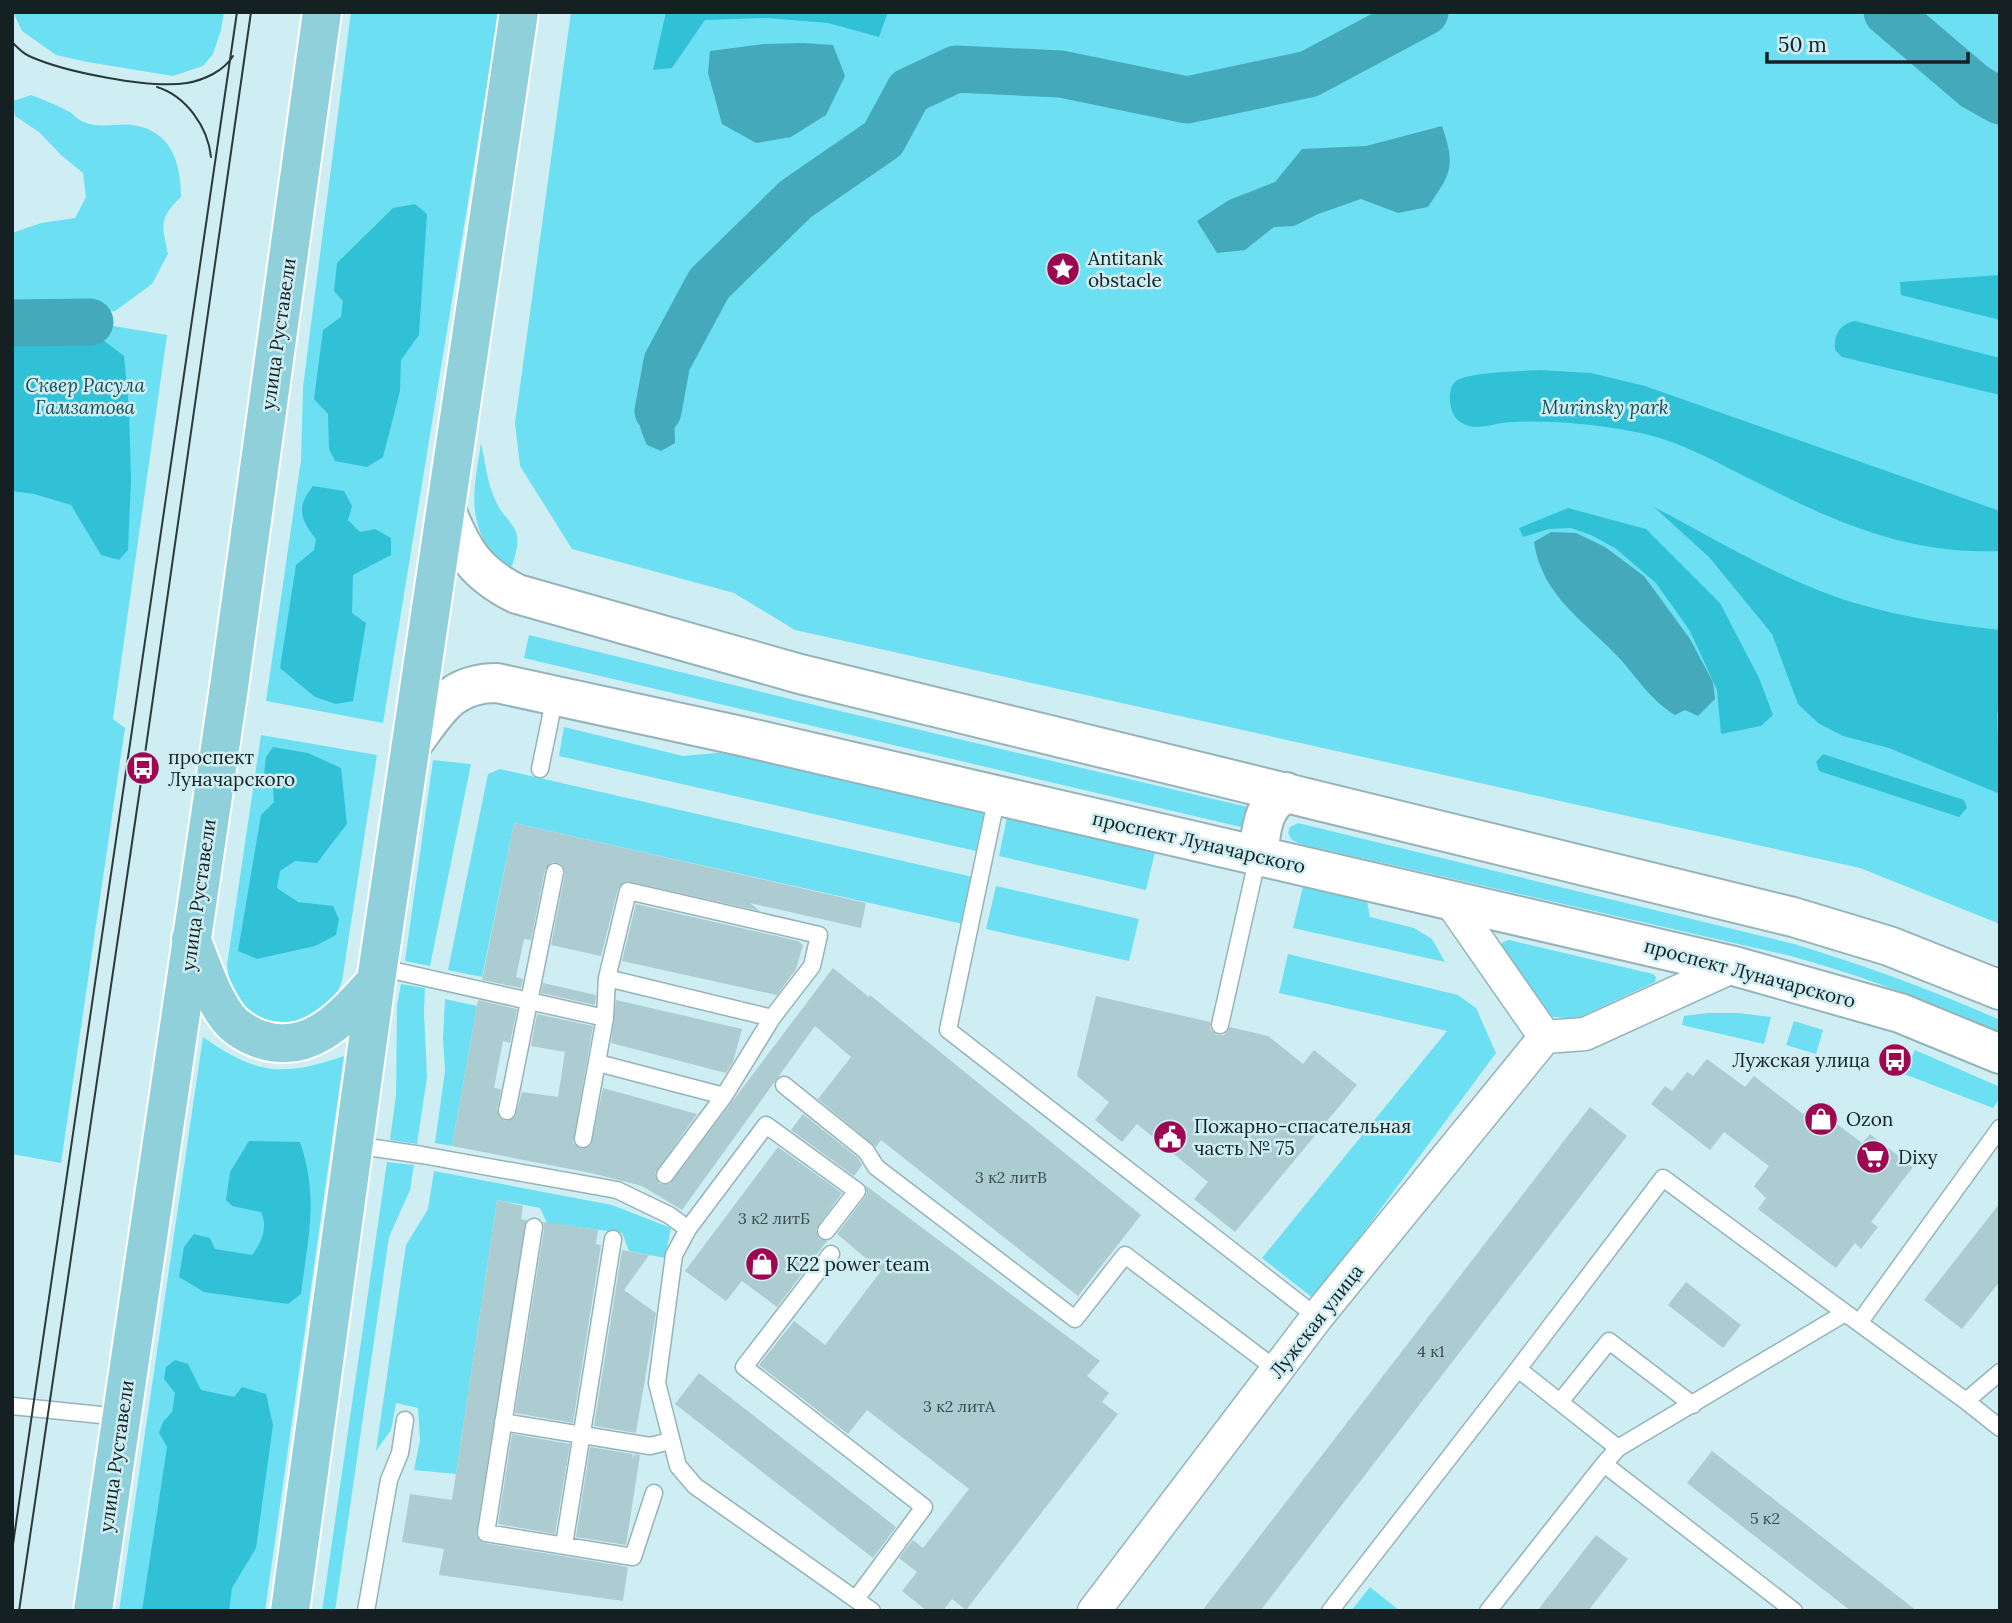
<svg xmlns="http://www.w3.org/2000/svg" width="2012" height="1623" font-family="Lora,serif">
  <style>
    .green { fill: #6ddff3 }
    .forest { fill: #31c1d7 }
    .water { fill: #44a9ba }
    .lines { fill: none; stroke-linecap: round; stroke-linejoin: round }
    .river { stroke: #44a9ba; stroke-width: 47 }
    .building { fill: #adccd2 }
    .lane-casing { stroke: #95b3b9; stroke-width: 19 }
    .street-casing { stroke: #95b3b9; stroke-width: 35 }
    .secondary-casing { stroke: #95b3b9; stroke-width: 42 }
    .primary-casing { stroke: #fff; stroke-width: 42 }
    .lane { stroke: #fff; stroke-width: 16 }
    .street { stroke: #fff; stroke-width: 32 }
    .secondary { stroke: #fff; stroke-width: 38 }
    .primary { stroke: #90d0db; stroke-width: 38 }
    .tram { stroke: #2b393b; stroke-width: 2 }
    .labels { text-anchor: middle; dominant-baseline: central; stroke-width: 5; stroke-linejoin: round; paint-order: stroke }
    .number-label { font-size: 16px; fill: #3a4b4e }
    .poi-label { font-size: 19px; fill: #142022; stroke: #cfeef4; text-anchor: start }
    .street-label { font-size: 19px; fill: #142022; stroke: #cfeef4 }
    .park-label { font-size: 19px; font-style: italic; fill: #144f58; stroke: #cfeef4 }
  </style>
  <rect width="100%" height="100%" fill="#cfeef4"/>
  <path class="green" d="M 13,12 L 224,12 L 221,30 L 213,54 L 203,66 L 173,76 L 87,62 L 56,55 L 22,31 Z
    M 351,12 L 499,12 L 383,723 L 266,701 L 301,460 L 303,387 Z
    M 571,12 L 2000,12 L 2000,924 L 1860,868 L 795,630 L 734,593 L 572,549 L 520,466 L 515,423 Z
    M 31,95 C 43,100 55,104 66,110 C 73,113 77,120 84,122 C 100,129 116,123 132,125 C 171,130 181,162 181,197 C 158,219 162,225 168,254 L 152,284 L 115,311 L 81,314 L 12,315 L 12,233 L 41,223 L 75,218 L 86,197 L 83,173 L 61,155 L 39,132 L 15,116 L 13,101 Z
    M 90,322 L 167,335 L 113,719 L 125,728 L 61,1163 L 12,1154 L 12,323 Z
    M 481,443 C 485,460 487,481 494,497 C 507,529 527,522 512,566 C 503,566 495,559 490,551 C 466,514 475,484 481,443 Z
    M 529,635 L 827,708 L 1252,808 L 1243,815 L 1245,828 L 524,658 Z
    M 564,727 L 683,756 L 739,751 L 985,809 L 976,851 L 559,756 Z
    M 261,735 L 377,755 L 342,981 L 334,1002 L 321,1018 L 284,1029 L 250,1018 L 230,986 L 227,965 Z
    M 433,760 L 471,764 L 430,966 L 405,961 Z
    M 500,769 L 973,877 L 963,924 L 514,823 L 482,977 L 448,970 L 488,774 Z
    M 1007,817 L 1155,852 L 1146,890 L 999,856 Z
    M 1298,823 L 1794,944 C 1864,965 1932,990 2000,1020 L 2000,1034 C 1932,1002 1863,976 1791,956 L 1300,844 L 1292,840 L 1288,833 L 1290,827 Z
    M 996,886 L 1139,919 L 1129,961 L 986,929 Z
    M 1303,887 L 1367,901 L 1370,917 L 1414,928 L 1432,939 L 1445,962 L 1293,928 Z
    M 1509,940 L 1653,974 L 1656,977 L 1655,982 L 1576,1019 L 1553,1017 L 1544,1011 L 1499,948 L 1503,942 Z
    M 1288,954 L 1458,995 L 1476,1008 L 1496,1053 L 1314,1299 L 1262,1258 L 1447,1031 L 1279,993 Z
    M 401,984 L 425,988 L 424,1012 L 427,1077 L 417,1144 L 390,1140 L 396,1095 L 397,1005 Z
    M 445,999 L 477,1006 L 452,1146 L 435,1143 L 445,1071 L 443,1038 Z
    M 1707,1013 L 1738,1013 L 1771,1017 L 1764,1044 L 1682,1025 L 1684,1016 Z
    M 1794,1021 L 1823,1030 L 1816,1054 L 1786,1045 Z
    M 203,1037 C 257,1075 282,1077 344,1056 L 265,1611 L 119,1611 Z
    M 1915,1050 L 2000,1087 L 2000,1098 L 1993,1108 L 1904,1074 Z
    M 387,1162 L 414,1165 L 410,1190 L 389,1237 L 335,1611 L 322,1611 Z
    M 434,1171 L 612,1205 L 671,1228 L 665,1258 L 629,1251 L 622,1233 L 547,1223 L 540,1208 L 497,1200 L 456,1474 L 414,1470 L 420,1440 L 418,1408 L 396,1403 L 391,1430 L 376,1451 L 406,1245 L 428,1209 Z
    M 1370,1587 L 1400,1611 L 1351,1611 Z"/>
  <path class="forest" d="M 666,12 L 888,12 L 879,37 L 828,23 L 767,18 L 705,20 L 672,68 L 653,70 Z
    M 415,204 L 427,214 L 419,335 L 401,360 L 400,391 L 383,457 L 367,467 L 335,461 L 329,449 L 328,414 L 314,399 L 323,330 L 341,317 L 343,301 L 334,291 L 337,263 L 393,208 Z
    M 2000,275 L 2000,320 L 1901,295 L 1900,282 Z
    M 1855,321 L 2000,358 L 2000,395 L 1842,357 L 1835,350 C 1834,335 1839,324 1855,321 Z
    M 95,334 L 124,356 L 129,408 L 131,479 L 128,550 L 119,560 L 101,555 L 71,505 L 34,494 L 12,491 L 12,337 Z
    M 1540,370 L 1591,373 L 1645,386 L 2000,511 L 2000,551 C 1906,555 1833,521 1752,480 C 1718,463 1683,443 1645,434 C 1603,425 1556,420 1513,422 C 1501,422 1488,427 1476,427 C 1466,427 1455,421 1452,411 C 1449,402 1448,388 1456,381 C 1467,372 1523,371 1540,370 Z
    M 313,486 L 344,491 L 352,506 L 348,520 L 360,532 L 375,529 L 391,538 L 391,555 L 353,575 L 352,613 L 366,623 L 353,701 L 336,704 L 315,697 L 280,668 L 296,565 L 314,550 L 316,539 C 300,519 296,507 313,486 Z
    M 1654,507 C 1721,542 1790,585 1862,605 C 1907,618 1954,625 2000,630 L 2000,700 L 1997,715 L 2000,794 L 1889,748 L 1843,736 L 1818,723 L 1798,704 L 1772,634 L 1709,557 Z
    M 1568,508 L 1646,529 L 1720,603 L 1759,678 L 1773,715 L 1761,726 L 1721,734 L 1717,690 L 1690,631 L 1656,583 L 1615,548 L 1591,535 L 1571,528 L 1549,529 L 1523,537 L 1519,528 Z
    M 273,747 L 308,753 L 341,768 L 347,824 L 317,863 L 295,861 L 280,871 L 277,888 L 298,902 L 333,906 L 339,919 L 336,935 L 315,946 L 257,959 L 238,951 L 261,815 L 274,802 L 273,787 L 264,774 L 266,757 Z
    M 1823,754 L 1964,800 L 1967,808 L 1959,817 L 1819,771 L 1816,762 Z
    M 249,1141 L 300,1142 C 319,1198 308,1237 301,1294 L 288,1304 L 204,1292 L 179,1277 L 184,1247 L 194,1234 L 210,1238 L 215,1249 L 252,1255 C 262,1242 268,1227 261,1212 L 232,1206 L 226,1200 L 230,1172 Z
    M 175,1360 L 188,1364 L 201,1390 L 234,1397 L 242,1387 L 266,1394 L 273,1425 L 256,1548 L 232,1588 L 229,1611 L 142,1611 L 167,1447 L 159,1433 L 163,1422 L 172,1412 L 175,1393 L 164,1379 L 166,1367 Z"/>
  <path class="water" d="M 804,43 L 833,45 L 845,76 L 826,115 L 791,137 L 756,143 L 722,124 L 708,73 L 710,51 L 764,44 Z
    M 1442,126 C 1456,167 1451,173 1428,207 L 1398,213 L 1361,199 L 1318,214 L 1294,226 L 1274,227 L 1245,250 L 1217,253 L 1197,221 L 1229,200 L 1275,182 L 1302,149 L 1366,146 Z
    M 667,362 L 674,403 L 675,443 L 661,451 L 647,445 C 644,438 640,430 640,423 C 639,400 651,378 667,362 Z
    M 1551,532 L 1576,533 L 1605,547 L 1644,576 L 1690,639 L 1713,682 L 1715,699 L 1698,716 L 1685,710 L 1675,715 C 1651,700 1640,682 1622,661 C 1588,623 1542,598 1534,542 Z"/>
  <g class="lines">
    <path class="river" d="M 1887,12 L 1975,87 L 2000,101
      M 12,323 L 90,322
      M 658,411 L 667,362 L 709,284 L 796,199 L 883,139 L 909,91 L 956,69 L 1061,74 L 1187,100 L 1309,74 L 1425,12"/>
  </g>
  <path class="building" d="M 514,823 L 866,903 L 861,928 L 750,903 L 760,911 L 626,881 L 618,889 L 601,956 L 551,945 L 565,873 L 561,864 L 552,862 L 545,870 L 531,940 L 524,939 L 516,977 L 523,979 L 521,988 L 482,980 Z
    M 636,904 L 798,941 L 803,945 L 796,969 L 777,995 L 622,961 Z
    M 833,968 L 869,997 L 870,995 L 1141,1215 L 1078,1296 L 881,1140 L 876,1147 L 818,1099 L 851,1057 L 815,1026 L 682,1210 L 642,1186 L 591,1173 L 452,1146 L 478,1000 L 517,1009 L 510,1043 L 503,1041 L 494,1088 L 501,1089 L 497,1110 L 500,1118 L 506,1121 L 515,1117 L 522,1092 L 558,1097 L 565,1052 L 531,1046 L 537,1014 L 593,1026 L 573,1143 L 582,1149 L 591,1145 L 603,1088 L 697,1114 L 655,1173 L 659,1184 L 670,1184 Z
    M 543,983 L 596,995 L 595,1005 L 541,993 Z
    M 1096,996 L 1210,1022 L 1210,1029 L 1217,1035 L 1224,1035 L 1230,1027 L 1268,1036 L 1303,1064 L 1314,1050 L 1357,1085 L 1235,1232 L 1194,1199 L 1208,1182 L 1137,1124 L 1122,1142 L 1095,1120 L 1109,1102 L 1077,1076 Z
    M 616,1000 L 742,1029 L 733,1062 L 726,1073 L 611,1043 Z
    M 1707,1059 L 1745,1087 L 1754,1076 L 1803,1114 L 1811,1104 L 1862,1143 L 1870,1134 L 1913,1167 L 1871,1222 L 1878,1227 L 1861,1249 L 1855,1243 L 1836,1268 L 1758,1209 L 1766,1198 L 1754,1186 L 1769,1166 L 1724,1132 L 1710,1150 L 1651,1104 L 1665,1086 L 1672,1091 L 1687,1072 L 1693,1076 Z
    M 1590,1107 L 1627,1136 L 1487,1317 L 1260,1611 L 1202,1611 Z
    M 803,1114 L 858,1158 L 862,1165 L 854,1176 L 791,1130 Z
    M 778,1147 L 842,1193 L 816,1229 L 819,1239 L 827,1241 L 777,1307 L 742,1281 L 726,1301 L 685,1271 Z
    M 865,1185 L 1100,1361 L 1087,1376 L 1109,1393 L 1102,1402 L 1118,1414 L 966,1610 L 952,1599 L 943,1611 L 927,1611 L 902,1591 L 917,1572 L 899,1558 L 913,1540 L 923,1548 L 969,1489 L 867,1410 L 848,1434 L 759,1365 L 794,1321 L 825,1345 L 881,1271 L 837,1234 L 865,1197 L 867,1192 Z
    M 497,1200 L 523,1206 L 521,1219 L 526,1220 L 476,1536 L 484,1543 L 628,1567 L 623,1601 L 439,1575 L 444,1549 L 402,1542 L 410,1494 L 452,1500 Z
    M 2000,1203 L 2000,1281 L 1962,1329 L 1924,1300 Z
    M 543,1222 L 598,1230 L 596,1244 L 601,1245 L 573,1423 L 515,1413 L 544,1229 Z
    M 622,1250 L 649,1255 L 624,1290 L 656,1313 L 636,1433 L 594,1426 Z
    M 1686,1282 L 1741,1325 L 1723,1348 L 1668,1305 Z
    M 699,1373 L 896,1527 L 873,1558 L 675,1404 Z
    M 512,1434 L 570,1444 L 555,1534 L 498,1524 Z
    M 590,1447 L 633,1454 L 632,1458 L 635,1454 L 640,1455 L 626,1545 L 576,1537 Z
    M 1712,1451 L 1917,1611 L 1851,1611 L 1752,1534 L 1687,1483 Z
    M 1596,1535 L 1628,1559 L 1588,1611 L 1537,1611 Z"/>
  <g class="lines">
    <g class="lane-casing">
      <path id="lane" d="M 540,769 L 555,696
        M 997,796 L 948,1030 L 1317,1317
        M 378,967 L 605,1018
        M 607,978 L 772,1018
        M 1220,1025 L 1258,856
        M 598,1063 L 724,1096
        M 784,1085 L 866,1151 L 876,1167 L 1075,1319 L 1125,1255 L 1277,1370
        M 507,1111 L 555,872
        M 2000,1128 L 1859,1323 L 1966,1401 L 2000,1372
        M 583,1139 L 605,1018 L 607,978 L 628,891 L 819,935 L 812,966 L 772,1018 L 724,1096 L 665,1175
        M 354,1145 L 422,1155 L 617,1190 L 669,1215 L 688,1229 L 674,1255 L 657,1383 L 678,1466 L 695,1486 L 872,1611
        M 534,1227 L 486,1533 L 633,1557 L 654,1493
        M 688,1229 L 766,1125 L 857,1191 L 826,1231
        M 831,1254 L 744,1367 L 924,1507 L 856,1599
        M 1518,1369 L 1618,1448
        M 1966,1401 L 2000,1428
        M 1560,1402 L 1609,1341 L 1693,1405
        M 12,1406 L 121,1417
        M 503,1422 L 650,1446 L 670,1441
        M 1604,1464 L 1618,1448 L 1845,1313
        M 564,1545 L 613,1239
        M 366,1611 L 389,1480 L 400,1453 L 405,1420
        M 1330,1611 L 1518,1369 L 1663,1178 L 1859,1323
        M 1488,1611 L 1604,1464 L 1794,1611"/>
    </g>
    <g class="street-casing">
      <path id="street" d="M 1449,899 L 1545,1037
        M 1094,1611 L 1317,1317 L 1545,1037 L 1585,1034 L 1734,966"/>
    </g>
    <g class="secondary-casing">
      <path id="secondary" d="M 446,510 C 463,552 475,573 517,594 L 800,674 L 1793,917 L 1889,946 L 2000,990
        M 413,743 C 438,710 450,683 497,683 L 741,736 L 1734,966 L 1900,1013 L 2000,1054
        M 1258,855 C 1262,828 1261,808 1286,792"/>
    </g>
    <g class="primary-casing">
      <path id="primary" d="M 191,939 C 202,965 211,996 228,1018 C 235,1027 248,1035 259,1039 C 311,1057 345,1015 376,981
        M 93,1611 L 229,687 L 322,12
        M 290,1611 L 376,981 L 519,12"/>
    </g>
    <use href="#lane" class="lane"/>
    <use href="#street" class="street"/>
    <use href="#secondary" class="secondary"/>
    <use href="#primary" class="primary"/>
    <path class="tram" d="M 12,42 C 17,47 22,53 29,56 C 64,72 150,89 187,83 C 204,80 224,71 233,56
      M 157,87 C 186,96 208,127 211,157
      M 12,1551 L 237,12
      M 19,1611 L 143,768 L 251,12"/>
  </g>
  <defs>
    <g id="sight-disc" transform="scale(1.75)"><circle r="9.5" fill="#9d0651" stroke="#cfeef4"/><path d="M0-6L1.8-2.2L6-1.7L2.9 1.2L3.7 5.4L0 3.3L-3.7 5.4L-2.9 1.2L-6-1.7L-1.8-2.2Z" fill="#fff"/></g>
    <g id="bus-disc" transform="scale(1.75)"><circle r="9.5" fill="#9d0651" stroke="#cfeef4"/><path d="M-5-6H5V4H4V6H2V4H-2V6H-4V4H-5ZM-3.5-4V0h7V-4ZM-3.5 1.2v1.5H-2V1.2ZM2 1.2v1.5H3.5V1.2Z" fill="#fff"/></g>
    <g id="shop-disc" transform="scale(1.75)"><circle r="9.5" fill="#9d0651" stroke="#cfeef4"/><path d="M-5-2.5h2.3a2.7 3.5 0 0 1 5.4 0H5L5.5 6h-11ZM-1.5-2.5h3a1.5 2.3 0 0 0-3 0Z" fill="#fff"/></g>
    <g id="civic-disc" transform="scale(1.75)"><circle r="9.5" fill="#9d0651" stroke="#cfeef4"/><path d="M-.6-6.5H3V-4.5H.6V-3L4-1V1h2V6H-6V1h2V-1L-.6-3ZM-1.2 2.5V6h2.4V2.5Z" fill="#fff"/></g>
    <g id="supermarket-disc" transform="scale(1.75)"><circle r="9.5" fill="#9d0651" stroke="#cfeef4"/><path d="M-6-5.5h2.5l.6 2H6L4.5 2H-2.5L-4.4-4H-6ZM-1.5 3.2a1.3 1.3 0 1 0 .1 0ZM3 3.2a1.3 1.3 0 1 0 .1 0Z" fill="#fff"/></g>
  </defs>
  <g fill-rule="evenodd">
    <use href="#sight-disc" x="1063" y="269"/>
    <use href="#bus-disc" x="143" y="768"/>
    <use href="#bus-disc" x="1895" y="1060"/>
    <use href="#shop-disc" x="1821" y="1119"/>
    <use href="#civic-disc" x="1170" y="1137"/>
    <use href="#supermarket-disc" x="1873" y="1157"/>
    <use href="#shop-disc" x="762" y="1264"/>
  </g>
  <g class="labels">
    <g class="number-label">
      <text x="1011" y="1177">3 к2 литВ</text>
      <text x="774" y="1218">3 к2 литБ</text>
      <text x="1431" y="1351">4 к1</text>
      <text x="959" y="1406">3 к2 литА</text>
      <text x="1765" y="1518">5 к2</text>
    </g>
    <g class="poi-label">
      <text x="1088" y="258">Antitank<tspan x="1088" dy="22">obstacle</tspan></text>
      <text x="168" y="757">проспект<tspan x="168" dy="22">Луначарского</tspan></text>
      <text x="1870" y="1060" text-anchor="end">Лужская улица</text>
      <text x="1846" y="1119">Ozon</text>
      <text x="1194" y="1126">Пожарно-спасательная<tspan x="1194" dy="22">часть № 75</tspan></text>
      <text x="1898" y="1157">Dixy</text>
      <text x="786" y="1264">K22 power team</text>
    </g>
    <g class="street-label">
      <text transform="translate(278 334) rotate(-82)">улица Руставели</text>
      <text transform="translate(1199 842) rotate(13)">проспект Луначарского</text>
      <text transform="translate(198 895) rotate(-82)">улица Руставели</text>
      <text transform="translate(1750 973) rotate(15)">проспект Луначарского</text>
      <text transform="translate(1316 1321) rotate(-52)">Лужская улица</text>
      <text transform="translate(116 1456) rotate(-82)">улица Руставели</text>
    </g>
    <g class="park-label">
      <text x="85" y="385">Сквер Расула<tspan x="85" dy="22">Гамзатова</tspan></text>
      <text x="1605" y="407">Murinsky park</text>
    </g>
  </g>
  <rect width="2012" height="1623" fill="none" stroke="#142022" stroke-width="28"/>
  <path d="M1767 52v10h201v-10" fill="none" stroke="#142022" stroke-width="3.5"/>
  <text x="1778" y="52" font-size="21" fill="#142022" stroke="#cfeef4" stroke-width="5" paint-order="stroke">50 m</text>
</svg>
